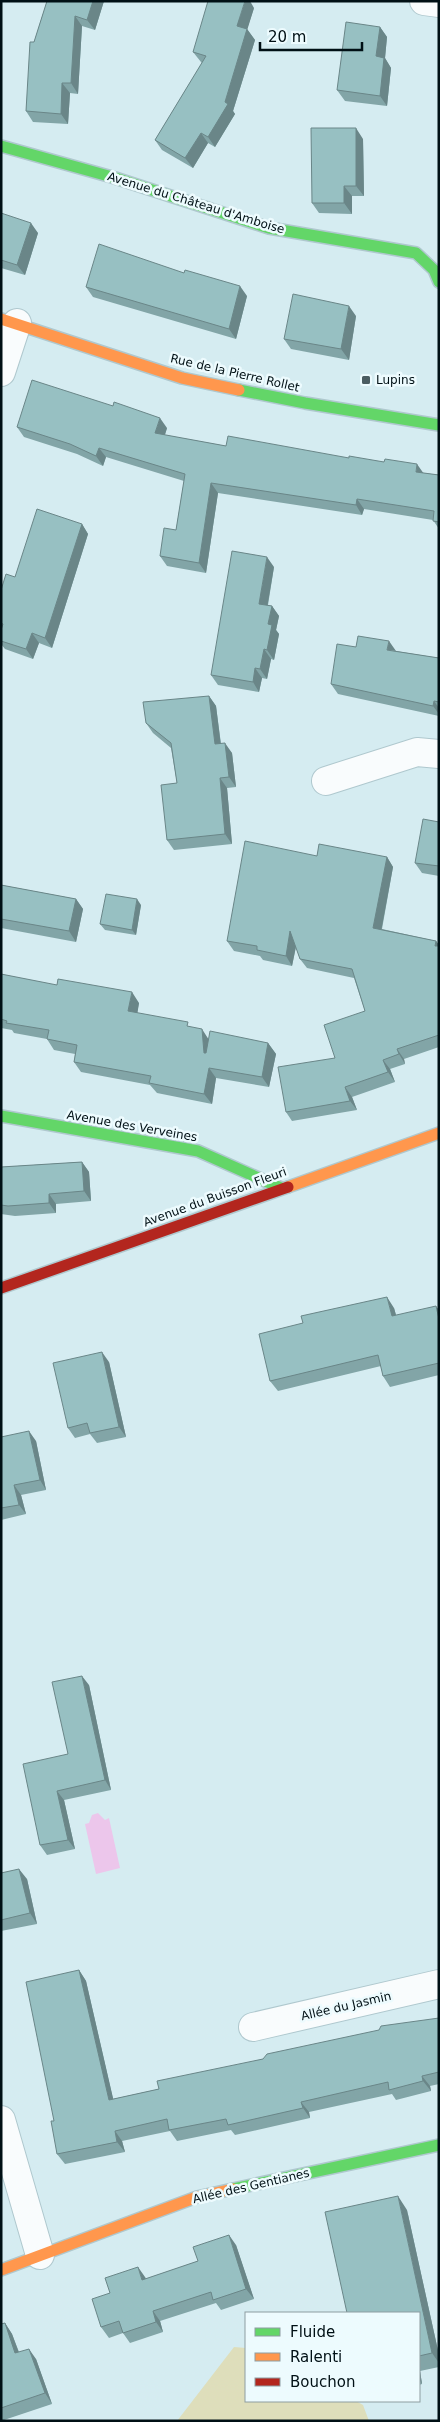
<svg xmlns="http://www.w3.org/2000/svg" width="440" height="2422" font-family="'DejaVu Sans',sans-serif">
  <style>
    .green { fill: #dedebb }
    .water { fill: #ecc6eb }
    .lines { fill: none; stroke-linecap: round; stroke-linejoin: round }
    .street-casing { stroke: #afc8ce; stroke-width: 30 }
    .fast-casing { stroke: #afc8ce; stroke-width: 14 }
    .slow-casing { stroke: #afc8ce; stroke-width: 14 }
    .jam-casing { stroke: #afc8ce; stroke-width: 14 }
    .street { stroke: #f9fcfd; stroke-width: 28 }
    .fast { stroke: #63d668; stroke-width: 11 }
    .slow { stroke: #ff974d; stroke-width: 11 }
    .jam { stroke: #b3261e; stroke-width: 11 }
    .wall { fill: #82a5a7 }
    .shaded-wall { fill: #6a8688 }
    .building { fill: #97c0c2; stroke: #6a8688 }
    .poi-dot { fill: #4b5d62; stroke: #edfbfe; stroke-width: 2 }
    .labels { text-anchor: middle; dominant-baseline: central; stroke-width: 5; stroke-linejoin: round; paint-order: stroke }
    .street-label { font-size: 12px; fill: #001015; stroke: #edfbfe }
    .poi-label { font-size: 12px; fill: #001015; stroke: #edfbfe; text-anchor: start }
  </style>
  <rect width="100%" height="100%" fill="#d5ecf1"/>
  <path class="green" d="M 234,2347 L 246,2348 L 246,2401 L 356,2401 L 363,2405 L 369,2421 L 177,2421 Z"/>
  <path class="water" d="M 98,1813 L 105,1820 L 109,1818 L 120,1868 L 96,1874 L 85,1824 L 89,1823 L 92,1815 Z"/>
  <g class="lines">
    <g class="street-casing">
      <path id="street" d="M 424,1 L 439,3
        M 1,372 L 17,323
        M 326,781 L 417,752 L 439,754
        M 253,2027 L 439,1984
        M 1,2120 L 40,2255"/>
    </g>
    <g class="fast-casing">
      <path id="fast" d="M 1,146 L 112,177 L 269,228 L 416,253 L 434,270 L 439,282
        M 239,390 L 305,403 L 439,425
        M 1,1116 L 198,1151 L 281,1188
        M 233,2189 L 439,2145"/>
    </g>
    <g class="slow-casing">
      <path id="slow" d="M 1,319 L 182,378 L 239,390
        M 288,1187 L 439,1133
        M 1,2270 L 197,2197 L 233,2189"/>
    </g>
    <g class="jam-casing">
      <path id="jam" d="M 1,1288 L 288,1187"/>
    </g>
    <use href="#street" class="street"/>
    <use href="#fast" class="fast"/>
    <use href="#slow" class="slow"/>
    <use href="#jam" class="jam"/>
  </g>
  <path class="wall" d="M 47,1 L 104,1 L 95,30 L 82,26 L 78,94 L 70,93 L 68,124 L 33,122 L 26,111 L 34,42 Z
    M 254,8 L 247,29 L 255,40 L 233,111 L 235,114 L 215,147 L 208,143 L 193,168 L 162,150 L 155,140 L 202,63 L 201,62 L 193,52 Z
    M 380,27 L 387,37 L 385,58 L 391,68 L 387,106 L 345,101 L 337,90 Z
    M 363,139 L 364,196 L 352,196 L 352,214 L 319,213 L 312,203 Z
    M 1,213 L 38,233 L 25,275 L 1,268 Z
    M 86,287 L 247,296 L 236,339 L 93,297 Z
    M 356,316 L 349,360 L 291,349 L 284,339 Z
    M 17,427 L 167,428 L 165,435 L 226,446 L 439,475 L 439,529 L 433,520 L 364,509 L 362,515 L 218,493 L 206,573 L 167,566 L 160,556 L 176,530 L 184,481 L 106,457 L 103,466 L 77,454 L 24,437 Z
    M 82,524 L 88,534 L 52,648 L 39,643 L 33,659 L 5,649 L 1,644 L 1,590 L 15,577 Z
    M 274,567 L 268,605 L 272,606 L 279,616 L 276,630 L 279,634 L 274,660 L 271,659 L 267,679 L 262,678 L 259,692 L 218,685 L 211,675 Z
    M 356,647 L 396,651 L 439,658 L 439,716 L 338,694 L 331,684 Z
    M 209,696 L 216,706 L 221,744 L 232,753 L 236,787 L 227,788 L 232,844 L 174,850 L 167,840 L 177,783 L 171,748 L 153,733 L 146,723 Z
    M 439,822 L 439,876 L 422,873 L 415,863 Z
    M 317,856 L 387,857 L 393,867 L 382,929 L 436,941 L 439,945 L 439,1047 L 404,1059 L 405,1064 L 390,1069 L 395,1082 L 352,1097 L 357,1110 L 292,1121 L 286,1112 L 335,1058 L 365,1011 L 354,978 L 307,968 L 300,959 L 296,947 L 292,966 L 263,960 L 260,956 L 234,951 L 227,941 Z
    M 1,885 L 76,899 L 83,909 L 76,942 L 1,928 Z
    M 141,905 L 136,935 L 105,930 L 100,924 Z
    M 1,974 L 139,1003 L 137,1013 L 191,1027 L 208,1039 L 268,1043 L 276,1054 L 269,1087 L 216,1078 L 212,1104 L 157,1093 L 150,1085 L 81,1072 L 74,1062 L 75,1054 L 54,1050 L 47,1039 L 14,1033 L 12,1030 L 1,1028 Z
    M 82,1162 L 89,1172 L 91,1201 L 56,1204 L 56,1213 L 15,1216 L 1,1214 L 1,1167 Z
    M 394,1308 L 396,1315 L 439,1310 L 439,1375 L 390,1387 L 383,1376 L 381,1366 L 278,1391 L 270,1381 Z
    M 109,1362 L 126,1437 L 97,1443 L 90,1434 L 75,1438 L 68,1428 Z
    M 1,1437 L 36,1441 L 46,1490 L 21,1495 L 26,1514 L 1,1520 Z
    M 89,1685 L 111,1790 L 64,1800 L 75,1849 L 47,1855 L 40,1845 Z
    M 1,1873 L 27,1879 L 37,1924 L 1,1931 Z
    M 79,1970 L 86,1981 L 113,2099 L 159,2089 L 263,2059 L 439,2018 L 439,2084 L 430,2086 L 431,2091 L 396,2100 L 392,2094 L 309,2112 L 310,2118 L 235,2135 L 231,2130 L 177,2141 L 170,2131 L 122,2141 L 125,2152 L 65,2164 L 57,2154 L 54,2121 Z
    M 407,2210 L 439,2355 L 439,2367 L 420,2371 L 422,2384 L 419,2385 L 419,2313 Z
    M 236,2245 L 254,2299 L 221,2310 L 216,2303 L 160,2321 L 163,2332 L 130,2343 L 123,2333 L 109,2338 L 101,2327 L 110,2293 L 145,2277 L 146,2279 L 198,2261 Z
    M 5,2323 L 12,2334 L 19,2352 L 36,2359 L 52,2404 L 1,2421 L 1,2324 Z"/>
  <path class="shaded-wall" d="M 93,1 L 104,1 L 95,30 L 87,20 Z
    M 245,1 L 250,1 L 254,8 L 245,37 L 237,26 Z
    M 75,16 L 82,26 L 78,94 L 71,83 Z
    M 380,27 L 387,37 L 385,58 L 391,68 L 387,106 L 380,96 L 376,56 Z
    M 247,29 L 255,40 L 233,111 L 235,114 L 215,147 L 208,137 L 225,102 Z
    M 62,83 L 70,93 L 68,124 L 61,114 Z
    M 356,128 L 363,139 L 364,196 L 356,186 Z
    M 201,133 L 208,143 L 193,168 L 185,158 Z
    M 344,186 L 352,196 L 352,214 L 344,203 Z
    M 31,223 L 38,233 L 25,275 L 17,265 Z
    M 240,286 L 247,296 L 236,339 L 229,329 Z
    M 349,306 L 356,316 L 349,360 L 341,349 Z
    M 160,418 L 167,428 L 162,443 L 155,433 Z
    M 99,448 L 106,457 L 103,466 L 96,456 Z
    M 417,464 L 424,474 L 416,472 Z
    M 211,483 L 218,493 L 206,573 L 199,563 Z
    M 357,499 L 364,509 L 362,515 L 356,505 Z
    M 82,524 L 88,534 L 52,648 L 45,638 Z
    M 267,557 L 274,567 L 266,614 L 259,604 Z
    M 272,606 L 279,616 L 276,630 L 279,634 L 274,660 L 267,650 L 268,624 Z
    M 32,633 L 39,643 L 33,659 L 26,649 Z
    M 389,641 L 396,651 L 387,650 Z
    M 264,649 L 271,659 L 267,679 L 260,669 Z
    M 255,668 L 262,678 L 259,692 L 253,682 Z
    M 209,696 L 216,706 L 222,754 L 215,744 Z
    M 434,701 L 439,708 L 439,714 L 433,706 Z
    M 225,743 L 232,753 L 236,787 L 229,777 Z
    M 220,778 L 227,788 L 232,844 L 225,834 Z
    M 387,857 L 393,867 L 380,937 L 373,928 Z
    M 76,899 L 83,909 L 76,942 L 69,931 Z
    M 137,899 L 141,905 L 136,935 L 132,930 Z
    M 290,931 L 297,941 L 292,966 L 286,956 Z
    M 436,941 L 439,945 L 439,951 L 435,946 Z
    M 132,992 L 139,1003 L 136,1022 L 128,1011 Z
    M 202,1029 L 209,1040 L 211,1063 L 204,1053 Z
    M 268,1043 L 276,1054 L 269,1087 L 262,1077 Z
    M 397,1049 L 404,1059 L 405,1064 L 399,1054 Z
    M 383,1060 L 390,1069 L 395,1082 L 388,1072 Z
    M 209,1068 L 216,1078 L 212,1104 L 204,1094 Z
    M 345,1087 L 352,1097 L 357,1110 L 350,1101 Z
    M 82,1162 L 89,1172 L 91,1201 L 84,1191 Z
    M 49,1194 L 56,1204 L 56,1213 L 49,1203 Z
    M 387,1297 L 394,1308 L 399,1326 L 392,1316 Z
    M 436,1306 L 439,1310 L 439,1319 Z
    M 102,1352 L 109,1362 L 126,1437 L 119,1427 Z
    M 29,1431 L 36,1441 L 46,1490 L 40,1480 Z
    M 14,1485 L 21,1495 L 26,1514 L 19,1505 Z
    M 82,1676 L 89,1685 L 111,1790 L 105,1780 Z
    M 57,1791 L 64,1800 L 75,1849 L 68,1840 Z
    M 19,1869 L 27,1879 L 37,1924 L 30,1913 Z
    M 79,1970 L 86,1981 L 116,2111 L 109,2100 Z
    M 422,2076 L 430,2086 L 431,2091 L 423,2081 Z
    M 301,2102 L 309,2112 L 310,2118 L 303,2108 Z
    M 115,2131 L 122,2141 L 125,2152 L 117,2142 Z
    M 398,2196 L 407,2210 L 439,2355 L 439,2363 L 432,2353 Z
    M 229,2235 L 236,2245 L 254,2299 L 246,2289 Z
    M 138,2267 L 145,2277 L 150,2290 L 142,2280 Z
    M 153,2311 L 160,2321 L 163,2332 L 156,2322 Z
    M 5,2323 L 12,2334 L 23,2364 L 15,2353 Z
    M 29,2349 L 36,2359 L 52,2404 L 45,2393 Z
    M 419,2370 L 420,2371 L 422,2384 L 419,2379 Z"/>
  <path class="building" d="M 47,1 L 93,1 L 87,20 L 75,16 L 71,83 L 62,83 L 61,114 L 26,111 L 30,42 L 34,42 Z
    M 208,1 L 245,1 L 237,26 L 247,29 L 225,102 L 228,104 L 208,137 L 201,133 L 185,158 L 155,140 L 206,56 L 193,52 Z
    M 346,22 L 380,27 L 376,56 L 384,58 L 380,96 L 337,90 Z
    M 311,128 L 356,128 L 356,186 L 344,186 L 344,203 L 312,203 Z
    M 1,213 L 31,223 L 17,265 L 1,260 Z
    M 99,244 L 184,273 L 185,270 L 240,286 L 229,329 L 86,287 Z
    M 293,294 L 349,306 L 341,349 L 284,339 Z
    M 32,380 L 113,406 L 114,402 L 160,418 L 155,433 L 226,446 L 228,436 L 349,458 L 349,456 L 384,462 L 385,459 L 417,464 L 416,472 L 439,475 L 439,522 L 433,521 L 434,511 L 357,499 L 356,505 L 211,483 L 199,563 L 160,556 L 164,528 L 176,530 L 185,474 L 99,448 L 96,456 L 70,444 L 17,427 Z
    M 37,509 L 82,524 L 45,638 L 32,633 L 26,649 L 1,641 L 1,630 L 3,624 L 1,623 L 1,590 L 6,574 L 15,577 Z
    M 232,551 L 267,557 L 259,604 L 272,606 L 268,624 L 272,625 L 267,650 L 264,649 L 260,669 L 255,668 L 253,682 L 211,675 Z
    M 358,636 L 389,641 L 387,650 L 439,658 L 439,702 L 434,701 L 433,706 L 331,684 L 337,644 L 356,647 Z
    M 209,696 L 215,744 L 225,743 L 229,777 L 220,778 L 225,834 L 167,840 L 161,785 L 177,783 L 171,743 L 146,723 L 143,702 Z
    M 423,819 L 439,822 L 439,866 L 415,863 Z
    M 245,841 L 317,856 L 319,844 L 387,857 L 373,928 L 436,941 L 435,946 L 439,946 L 439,1035 L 397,1049 L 399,1054 L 383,1060 L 388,1072 L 345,1087 L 350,1101 L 286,1112 L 278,1067 L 335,1058 L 324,1025 L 365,1011 L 352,969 L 300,959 L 290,931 L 286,956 L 257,950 L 257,946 L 227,941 Z
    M 1,885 L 76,899 L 69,931 L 1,919 Z
    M 106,894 L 137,899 L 132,930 L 100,924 Z
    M 1,974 L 57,985 L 58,979 L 132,992 L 128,1011 L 188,1022 L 187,1026 L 202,1029 L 204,1053 L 206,1053 L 210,1031 L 268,1043 L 262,1077 L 209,1068 L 204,1094 L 149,1083 L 151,1076 L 74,1062 L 77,1045 L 47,1039 L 49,1030 L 6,1023 L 7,1021 L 1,1019 Z
    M 82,1162 L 84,1191 L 49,1194 L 49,1203 L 8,1206 L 1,1205 L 1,1167 Z
    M 387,1297 L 392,1316 L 436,1306 L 439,1319 L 439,1363 L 383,1376 L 378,1355 L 270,1381 L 259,1334 L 303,1323 L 301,1316 Z
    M 102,1352 L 119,1427 L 90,1433 L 87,1423 L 68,1428 L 53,1363 Z
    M 29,1431 L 40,1480 L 14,1485 L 19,1505 L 1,1508 L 1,1437 Z
    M 82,1676 L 105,1780 L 57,1791 L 68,1840 L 40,1845 L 23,1764 L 68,1754 L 52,1682 Z
    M 19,1869 L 30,1913 L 1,1920 L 1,1873 Z
    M 79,1970 L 109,2100 L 159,2089 L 157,2081 L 263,2059 L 267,2054 L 379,2030 L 381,2026 L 439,2018 L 439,2072 L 422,2076 L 423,2081 L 389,2090 L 388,2082 L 301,2102 L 303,2108 L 228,2125 L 226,2119 L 169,2130 L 167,2119 L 115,2131 L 117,2142 L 57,2154 L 51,2121 L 54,2121 L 26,1982 Z
    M 398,2196 L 432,2353 L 419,2356 L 419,2313 L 347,2313 L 325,2212 Z
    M 229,2235 L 246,2289 L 213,2300 L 211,2292 L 153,2311 L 156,2322 L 123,2333 L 119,2321 L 101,2327 L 92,2299 L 110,2293 L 105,2278 L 138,2267 L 142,2280 L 198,2261 L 193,2247 Z
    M 5,2323 L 15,2353 L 29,2349 L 45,2393 L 1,2408 L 1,2324 Z"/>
  <rect class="poi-dot" x="361" y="375" width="10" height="10" rx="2.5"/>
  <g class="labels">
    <g class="street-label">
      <text transform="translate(196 203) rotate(17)">Avenue du Château d'Amboise</text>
      <text transform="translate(235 373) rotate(13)">Rue de la Pierre Rollet</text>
      <text transform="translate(132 1126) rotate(10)">Avenue des Verveines</text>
      <text transform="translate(215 1197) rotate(-20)">Avenue du Buisson Fleuri</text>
      <text transform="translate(346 2006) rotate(-13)">Allée du Jasmin</text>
      <text transform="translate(251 2186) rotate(-13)">Allée des Gentianes</text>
    </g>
    <g class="poi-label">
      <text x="376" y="380">Lupins</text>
    </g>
  </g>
  <rect width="440" height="2422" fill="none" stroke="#001015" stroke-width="5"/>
  <rect x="245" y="2312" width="175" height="90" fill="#edfbfe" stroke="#8e9da1"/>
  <rect x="255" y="2328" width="25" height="8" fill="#63d668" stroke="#8e9da1"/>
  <text x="290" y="2337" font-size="15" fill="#001015">Fluide</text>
  <rect x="255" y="2353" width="25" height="8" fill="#ff974d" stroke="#8e9da1"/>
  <text x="290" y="2362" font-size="15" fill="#001015">Ralenti</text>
  <rect x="255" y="2378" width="25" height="8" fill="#b3261e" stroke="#8e9da1"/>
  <text x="290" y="2387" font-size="15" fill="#001015">Bouchon</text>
  <path d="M260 42v8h102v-8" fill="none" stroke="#001015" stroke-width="2.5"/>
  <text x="268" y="42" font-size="15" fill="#001015" stroke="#edfbfe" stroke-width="4" paint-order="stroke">20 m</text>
</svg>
